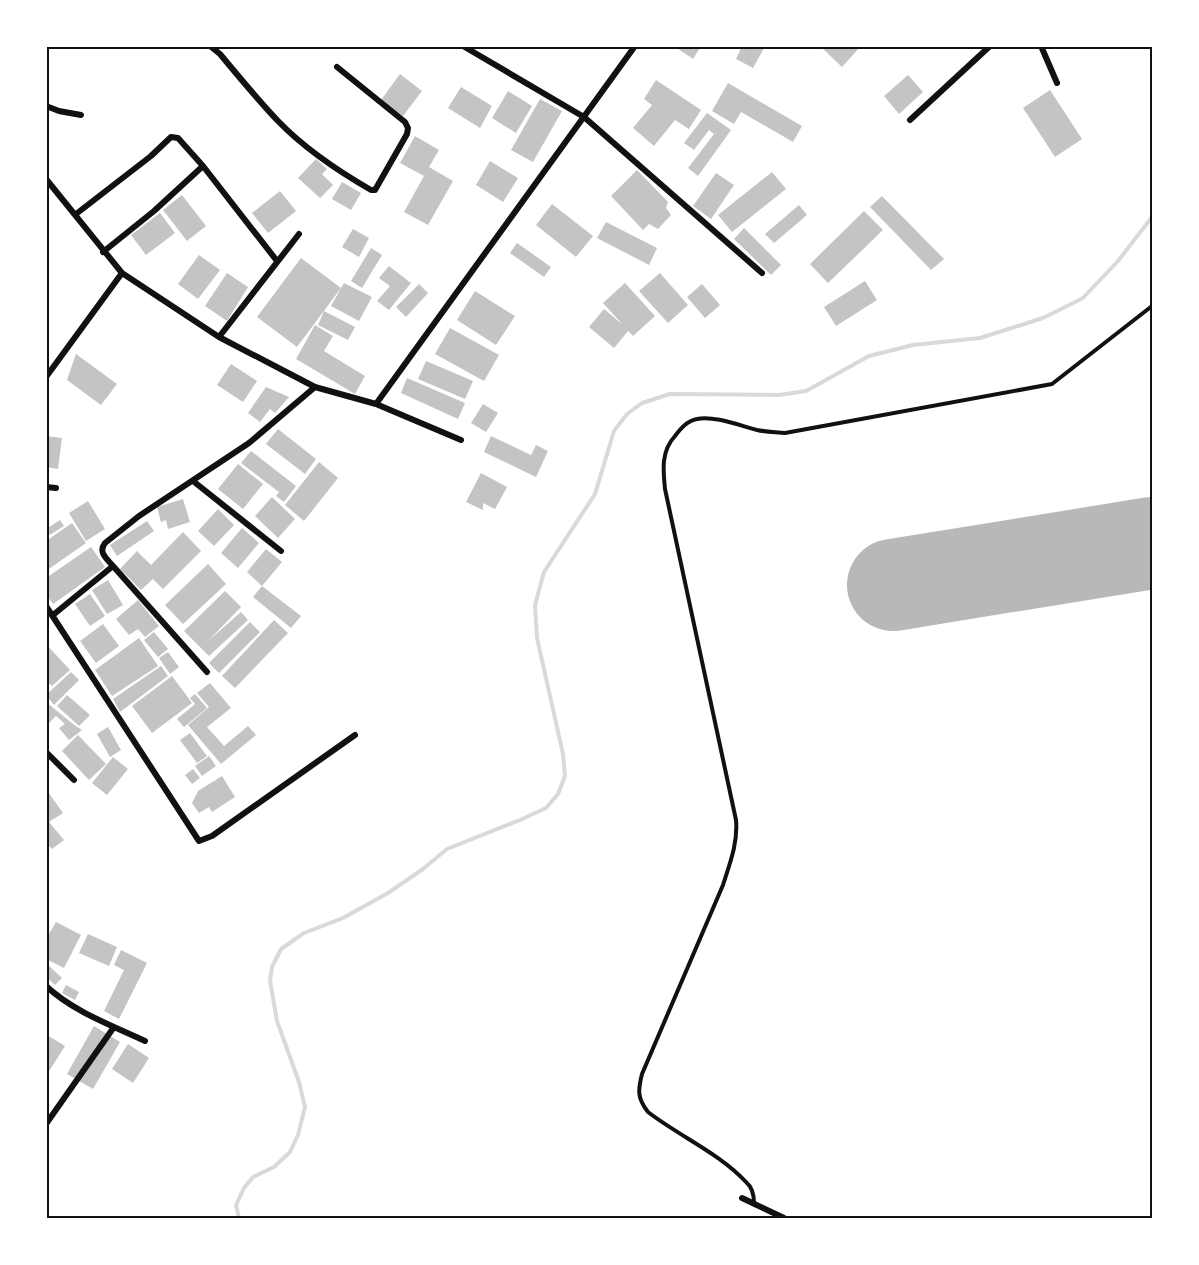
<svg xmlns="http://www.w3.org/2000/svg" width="1199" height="1265" font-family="'Archivo Narrow',sans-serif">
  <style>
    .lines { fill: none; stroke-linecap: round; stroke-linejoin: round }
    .stream { stroke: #d9d9d9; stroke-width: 4 }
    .runway { stroke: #b8b8b8; stroke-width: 92 }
    .building { fill: #c4c4c4 }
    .service { stroke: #111; stroke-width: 4 }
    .minor { stroke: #111; stroke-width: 6 }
    .neatline { fill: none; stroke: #111; stroke-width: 2 }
  </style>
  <rect width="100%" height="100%" fill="#fff"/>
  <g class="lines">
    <path class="stream" d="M 239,1218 L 236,1205 L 244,1188 L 253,1177 L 274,1167 L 290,1152 L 298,1135 L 305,1107 L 299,1082 L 277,1021 L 270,981 L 272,967 L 281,949 L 304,933 L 343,918 L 388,893 L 423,869 L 447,849 L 520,820 L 546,808 L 558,794 L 565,776 L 563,754 L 537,638 L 535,605 L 544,572 L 595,494 L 614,431 L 627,414 L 642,403 L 670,394 L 779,395 L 806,391 L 869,356 L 913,345 L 980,338 L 1043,318 L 1083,298 L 1118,261 L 1152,217"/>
    <path class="runway" d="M 893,585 L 1152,543"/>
  </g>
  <path class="building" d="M 674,46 L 701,46 L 693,59 Z
    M 742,46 L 764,48 L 753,68 L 736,59 Z
    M 825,46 L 861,46 L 842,67 L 823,49 Z
    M 400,74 L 422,91 L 403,116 L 381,100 Z
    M 908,75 L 923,92 L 899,114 L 884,96 Z
    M 656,80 L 701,110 L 689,129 L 675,120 L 654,146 L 633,128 L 652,105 L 644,99 Z
    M 728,83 L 802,126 L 793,142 L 741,112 L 734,124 L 712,111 Z
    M 461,87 L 492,106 L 480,128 L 448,108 Z
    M 1050,90 L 1082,139 L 1055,157 L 1023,108 Z
    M 508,91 L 532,106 L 516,133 L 492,118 Z
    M 540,99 L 562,111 L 533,162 L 511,150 Z
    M 707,113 L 731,130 L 698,176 L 688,168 L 714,134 L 709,130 L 694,150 L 684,143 Z
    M 415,136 L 439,150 L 429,167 L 453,181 L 428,225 L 404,212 L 424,176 L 400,163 Z
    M 316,159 L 327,169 L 322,174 L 333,185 L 320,198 L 298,178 Z
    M 490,161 L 518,178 L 503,202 L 476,185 Z
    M 637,170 L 668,202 L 666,208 L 671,215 L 658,229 L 649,224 L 643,230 L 611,196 Z
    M 772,172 L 786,189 L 732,232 L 718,215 Z
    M 716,173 L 734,185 L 711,219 L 693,206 Z
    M 342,182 L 361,193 L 351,210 L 332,199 Z
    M 280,191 L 296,211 L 268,233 L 252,213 Z
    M 182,195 L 206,226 L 187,241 L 163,210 Z
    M 882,196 L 944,259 L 931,270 L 870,207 Z
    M 552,204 L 593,236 L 576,257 L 536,225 Z
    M 799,205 L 807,215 L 774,243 L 765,234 Z
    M 864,211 L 883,230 L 828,283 L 810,264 Z
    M 160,213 L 175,233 L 146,255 L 131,235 Z
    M 606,222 L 657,248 L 649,265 L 597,238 Z
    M 744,228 L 781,265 L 771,275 L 734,239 Z
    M 353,229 L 369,238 L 359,257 L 342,247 Z
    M 517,243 L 551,267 L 544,277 L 510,253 Z
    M 371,248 L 382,255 L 362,288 L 351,281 Z
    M 199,255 L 220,270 L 198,299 L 178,284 Z
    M 301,258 L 341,288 L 297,347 L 257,317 Z
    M 389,266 L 411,283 L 389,310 L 377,301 L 390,286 L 379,278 Z
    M 227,273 L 248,287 L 227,321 L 205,306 Z
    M 660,273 L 688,305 L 668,323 L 639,291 Z
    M 865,281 L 877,300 L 836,326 L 824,307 Z
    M 344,283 L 372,297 L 359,321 L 331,306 Z
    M 625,283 L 655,316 L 633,336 L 603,303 Z
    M 419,284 L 428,293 L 406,317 L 396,307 Z
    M 702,284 L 720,305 L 705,318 L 687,297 Z
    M 475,291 L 515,316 L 496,345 L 457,320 Z
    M 604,309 L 629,330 L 614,348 L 589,327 Z
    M 324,311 L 355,327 L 348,340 L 318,325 Z
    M 315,325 L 333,336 L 324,351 L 365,376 L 355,394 L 296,359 Z
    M 450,328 L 499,355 L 484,381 L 435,354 Z
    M 76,354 L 117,384 L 101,405 L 67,380 Z
    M 426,361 L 473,381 L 465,399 L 418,379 Z
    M 231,364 L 257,381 L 243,402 L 217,385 Z
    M 407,378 L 465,403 L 458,419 L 401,393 Z
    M 266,387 L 289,397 L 275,413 L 270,409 L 260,422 L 248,413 Z
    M 483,404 L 498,413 L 486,432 L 471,423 Z
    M 278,429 L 316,459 L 305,474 L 266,444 Z
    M 46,436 L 62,438 L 58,469 L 46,467 Z
    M 491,436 L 531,455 L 536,445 L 548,451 L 536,477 L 484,452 Z
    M 251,451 L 296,486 L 284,502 L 276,496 L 279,492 L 241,463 Z
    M 319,462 L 338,478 L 304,521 L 285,505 Z
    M 238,464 L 263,484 L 243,509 L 218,489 Z
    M 481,473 L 507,487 L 495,509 L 483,503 L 483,510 L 466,502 Z
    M 272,497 L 295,519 L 278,538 L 255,516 Z
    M 183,499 L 190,522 L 168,529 L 166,520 L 161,522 L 157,507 Z
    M 88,501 L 105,529 L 86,541 L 69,513 Z
    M 218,509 L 234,525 L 214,546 L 198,531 Z
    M 60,520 L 64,526 L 50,535 L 46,529 Z
    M 147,521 L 154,531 L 117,556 L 110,545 Z
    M 72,523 L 86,543 L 46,571 L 46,541 Z
    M 242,528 L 259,543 L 238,568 L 221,553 Z
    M 183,532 L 201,551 L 163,589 L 153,579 L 141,590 L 120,569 L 137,551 L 151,565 Z
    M 91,547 L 105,567 L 53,604 L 46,594 L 46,578 Z
    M 266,549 L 282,562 L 262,586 L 247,572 Z
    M 208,564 L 226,584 L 183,624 L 165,605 Z
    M 108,580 L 123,605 L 107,614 L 92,590 Z
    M 262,586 L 301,616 L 291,628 L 253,597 Z
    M 225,591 L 241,607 L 208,641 L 241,612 L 248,620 L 209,656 L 184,631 Z
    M 90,594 L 105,616 L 90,626 L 75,604 Z
    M 138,600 L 159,626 L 145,637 L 138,629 L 129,635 L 116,619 Z
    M 274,620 L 288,633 L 235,688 L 222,676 Z
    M 250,622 L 260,632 L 219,673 L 209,663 Z
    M 103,624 L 119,646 L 96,663 L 80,641 Z
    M 154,632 L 168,649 L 158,657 L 144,640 Z
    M 139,638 L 158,666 L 112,696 L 95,670 Z
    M 46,644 L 70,670 L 52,686 L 46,680 Z
    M 168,652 L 179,667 L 170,674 L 159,658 Z
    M 161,666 L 168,676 L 120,712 L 113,699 Z
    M 71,672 L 79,680 L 54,705 L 46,695 Z
    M 172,676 L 192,703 L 152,733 L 132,706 Z
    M 210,683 L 231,708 L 207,727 L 224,746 L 248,726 L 256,735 L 221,764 L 188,725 L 209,707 L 197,693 Z
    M 195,694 L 207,708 L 184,727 L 177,719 L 195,704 L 190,698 Z
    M 67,695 L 90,715 L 79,726 L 57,706 Z
    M 46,702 L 73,724 L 82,730 L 69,740 L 59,728 L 65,724 L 56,716 L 46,726 Z
    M 108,727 L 121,750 L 110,757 L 97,734 Z
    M 190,733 L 207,756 L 197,763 L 180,740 Z
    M 78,735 L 106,764 L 89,780 L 62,751 Z
    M 209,756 L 216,766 L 202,776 L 195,766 Z
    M 113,757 L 128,769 L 107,795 L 92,783 Z
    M 193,769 L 200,778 L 192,784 L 185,775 Z
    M 222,776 L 235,797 L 212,812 L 209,807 L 199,813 L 192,803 L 198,791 Z
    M 46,789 L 63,813 L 49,822 L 64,840 L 52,849 L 46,843 Z
    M 56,922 L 81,935 L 64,968 L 46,959 L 46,939 Z
    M 88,934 L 117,947 L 109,966 L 79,953 Z
    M 121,950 L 147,963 L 119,1019 L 104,1011 L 124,970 L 114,965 Z
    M 46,963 L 62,978 L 55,985 L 46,977 Z
    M 66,985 L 79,992 L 75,1000 L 62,993 Z
    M 94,1026 L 120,1042 L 93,1089 L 67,1074 Z
    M 47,1035 L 65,1046 L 46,1076 L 46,1036 Z
    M 128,1044 L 149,1058 L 133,1083 L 112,1069 Z"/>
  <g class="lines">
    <path class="service" d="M 754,1203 C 754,1195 752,1187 746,1182 C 719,1153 679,1136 648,1112 C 637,1098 638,1090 642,1074 L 723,885 C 730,863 738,843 736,820 L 665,489 C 663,470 661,451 675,436 C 681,428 687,421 697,419 C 713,415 741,426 757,430 C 766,432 776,432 785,433 L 1052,384 L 1152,306"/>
    <path class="minor" d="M 210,46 L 220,54 C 239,77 258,100 278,121 C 305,149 338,171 371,190 L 375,190 L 407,134 L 408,128 L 405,122 L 337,67
      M 463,46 L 584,117 L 762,273
      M 1041,46 L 1057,83
      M 46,106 L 59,111 L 81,115
      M 910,120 L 990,46
      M 46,179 L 122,273 L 219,337 L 315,387 L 376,404 L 461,440
      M 76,214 L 151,156 L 171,137 L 178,138 L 203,166 L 277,261
      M 103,252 L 154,211 L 203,166
      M 219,337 L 299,234
      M 46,377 L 122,273
      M 376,404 L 635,46
      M 193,481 L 281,551
      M 46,487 L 56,488
      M 46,606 L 199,841 L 212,836 L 355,735
      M 53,615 L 113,566
      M 207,672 L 113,566 C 106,558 98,552 105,543 L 139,516 L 249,443 L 315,387
      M 46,752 L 74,780
      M 46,986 C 74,1012 111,1025 145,1041
      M 46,1124 L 114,1027
      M 742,1198 L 784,1218"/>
  </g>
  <rect width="1199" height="1265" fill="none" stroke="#ffffff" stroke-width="96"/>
  <rect x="48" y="48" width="1103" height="1169" class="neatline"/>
</svg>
